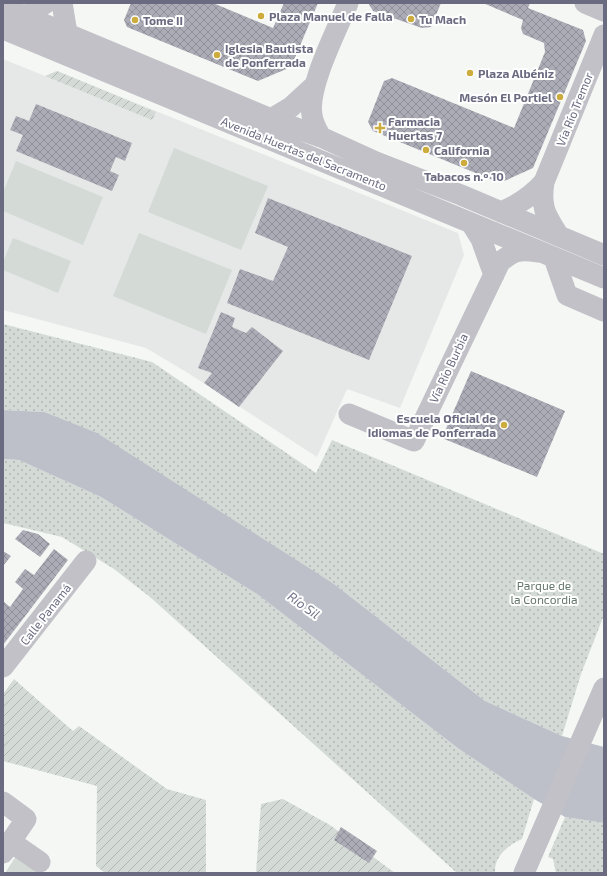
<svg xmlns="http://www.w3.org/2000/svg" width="607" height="876" font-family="'Exo 2',sans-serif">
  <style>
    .built { fill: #e6e8e7 }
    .grass { fill: #d4dbd6 }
    .park { fill: url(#park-dots) }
    .garden { fill: url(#garden-furrows) }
    .water { fill: #bdc0c9 }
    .building { fill: url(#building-cross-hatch) }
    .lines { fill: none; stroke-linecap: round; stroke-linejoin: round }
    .minor { stroke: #c1c1c7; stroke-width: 21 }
    .poi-dot { fill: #cdac3e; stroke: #fff; stroke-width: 1.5 }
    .labels { text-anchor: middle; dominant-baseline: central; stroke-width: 4; stroke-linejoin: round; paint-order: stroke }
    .poi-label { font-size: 12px; font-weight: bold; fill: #6a6a81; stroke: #fff; text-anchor: start }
    .street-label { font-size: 12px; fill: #6a6a81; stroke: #fff }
    .park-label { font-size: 12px; fill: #68796e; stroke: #fff }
    .water-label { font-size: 13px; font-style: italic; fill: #70758a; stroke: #fff }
  </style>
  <defs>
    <pattern id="park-dots" width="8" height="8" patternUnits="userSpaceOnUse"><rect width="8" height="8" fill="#d4dbd6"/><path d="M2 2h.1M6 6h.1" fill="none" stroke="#b0b6b3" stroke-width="1.8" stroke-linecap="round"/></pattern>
    <pattern id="garden-furrows" width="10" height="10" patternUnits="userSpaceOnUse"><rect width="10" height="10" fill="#d4dbd6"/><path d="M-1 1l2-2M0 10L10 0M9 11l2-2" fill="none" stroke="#b0b6b3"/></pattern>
    <pattern id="building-cross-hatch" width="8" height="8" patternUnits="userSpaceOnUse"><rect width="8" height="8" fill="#acacb7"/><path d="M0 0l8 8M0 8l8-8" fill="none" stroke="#90909a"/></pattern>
  </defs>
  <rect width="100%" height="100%" fill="#f5f7f4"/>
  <path class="built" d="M 3,59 L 45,76 L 57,71 L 458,233 L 464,255 L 400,408 L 347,389 L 317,457 L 188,373 L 146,348 L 3,310 Z"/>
  <path class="grass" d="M 174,148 L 268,186 L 241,250 L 148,212 Z
    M 16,161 L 103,197 L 83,245 L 3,211 L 3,192 Z
    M 139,233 L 232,270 L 206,334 L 113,296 Z
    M 13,238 L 71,261 L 58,293 L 3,270 L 3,262 Z
    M 16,856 L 41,873 L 5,873 Z"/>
  <path class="park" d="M 3,324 L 152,362 L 316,473 L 332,440 L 604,554 L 604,615 L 581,674 L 562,736 L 485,701 L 334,584 L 44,412 L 3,410 Z
    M 3,459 L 19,460 L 101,497 L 257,594 L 459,749 L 534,799 L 522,839 C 508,845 494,856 495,873 L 457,873 L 150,597 L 114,569 L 62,537 L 3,523 Z
    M 565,817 L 604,823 L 604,873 L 556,873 L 553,859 L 548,857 Z"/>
  <path class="garden" d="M 57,71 L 156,112 L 152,120 L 45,76 Z
    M 14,679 L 73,731 L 79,726 L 167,789 L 206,800 L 206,873 L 105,873 L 96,866 L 97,786 L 3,761 L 3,694 Z
    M 283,799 L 330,825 L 395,873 L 256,873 L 261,804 Z"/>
  <path class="water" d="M 3,410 L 44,412 L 97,433 L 334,584 L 485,701 L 562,736 L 604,747 L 604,823 L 565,817 L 534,799 L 459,749 L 257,594 L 101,497 L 19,460 L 3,459 Z"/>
  <path class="building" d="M 131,3 L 213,3 L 273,28 L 284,3 L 318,3 L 291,67 L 258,81 L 127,27 L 124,20 Z
    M 368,3 L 441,3 L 431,27 L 422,28 L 373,11 Z
    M 483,3 L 530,3 L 528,8 L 583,30 L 586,41 L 533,168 L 500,183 L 373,131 L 368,122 L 384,81 L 392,78 L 514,128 L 545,52 L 544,43 L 523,34 L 521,28 L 523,20 Z
    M 36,104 L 132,143 L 125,161 L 116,157 L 110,171 L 119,175 L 112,191 L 16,151 L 23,135 L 10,130 L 16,116 L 29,121 Z
    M 268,198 L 412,256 L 369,360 L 227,303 L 240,269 L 273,281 L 288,247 L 255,233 Z
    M 221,312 L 235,318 L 232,327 L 246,333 L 252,327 L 283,351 L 239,407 L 204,383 L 212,373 L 198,368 Z
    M 471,371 L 565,411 L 537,477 L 442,438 Z
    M 23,530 L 38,534 L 50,544 L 40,557 L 15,539 Z
    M 54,549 L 68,560 L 3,645 L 3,601 L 10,607 L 23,589 L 15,582 L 25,569 L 34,575 Z
    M 3,551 L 11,556 L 3,566 Z
    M 341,827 L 377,851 L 369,863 L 334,840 Z"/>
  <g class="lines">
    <path class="minor" d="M 62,3 L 67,33
      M 585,3 L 604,11
      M 3,7 L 271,119 L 321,137 L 376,162 L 461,195 L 604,255
      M 26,16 L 46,3
      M 3,29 L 604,278
      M 271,119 L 291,107 L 315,85
      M 321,137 C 317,130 313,124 312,115 C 307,87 337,30 348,3
      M 501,212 C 518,205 531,197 544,182
      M 471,223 L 481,239 L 494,275
      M 559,236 C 546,215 540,208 544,182 L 604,35
      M 554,258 L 567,295 L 604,311
      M 349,414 L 414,441 L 500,262 C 514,251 519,249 537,252
      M 3,667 L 86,561
      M 3,802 L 26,819 L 3,853
      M 11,842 L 40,862
      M 524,873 L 604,688"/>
  </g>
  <g class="poi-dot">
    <circle cx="261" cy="16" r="4"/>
    <circle cx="411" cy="19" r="4"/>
    <circle cx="135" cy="20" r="4"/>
    <circle cx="217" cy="55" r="4"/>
    <circle cx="470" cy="73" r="4"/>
    <circle cx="560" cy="97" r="4"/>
    <path d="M378 122h4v4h4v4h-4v4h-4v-4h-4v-4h4z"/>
    <circle cx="426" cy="150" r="4"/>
    <circle cx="464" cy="163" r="4"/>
    <circle cx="504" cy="425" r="4"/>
  </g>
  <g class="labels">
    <g class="poi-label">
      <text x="269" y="16">Plaza Manuel de Falla</text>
      <text x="419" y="19">Tu Mach</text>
      <text x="143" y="20">Tome II</text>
      <text x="225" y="48">Iglesia Bautista<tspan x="225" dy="14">de Ponferrada</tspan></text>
      <text x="478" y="73">Plaza Albéniz</text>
      <text x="552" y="97" text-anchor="end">Mesón El Portiel</text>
      <text x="388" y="121">Farmacia<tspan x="388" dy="14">Huertas 7</tspan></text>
      <text x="434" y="150">California</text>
      <text x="464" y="176" text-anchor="middle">Tabacos n.º 10</text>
      <text x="496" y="418" text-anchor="end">Escuela Oficial de<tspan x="496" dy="14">Idiomas de Ponferrada</tspan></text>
    </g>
    <g class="street-label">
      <text transform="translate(574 109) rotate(-68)">Vía Río Tremor</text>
      <text transform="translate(304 153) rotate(22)">Avenida Huertas del Sacramento</text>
      <text transform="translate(448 368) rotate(-65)">Vía Río Burbia</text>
      <text transform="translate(45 614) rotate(-52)">Calle Panamá</text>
    </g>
    <g class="park-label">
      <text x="544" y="585">Parque de<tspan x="544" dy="14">la Concordia</tspan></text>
    </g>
    <g class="water-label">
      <text transform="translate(304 605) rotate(36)">Río Sil</text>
    </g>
  </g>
  <rect width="607" height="876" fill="none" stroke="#6a6a81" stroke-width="8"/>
</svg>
